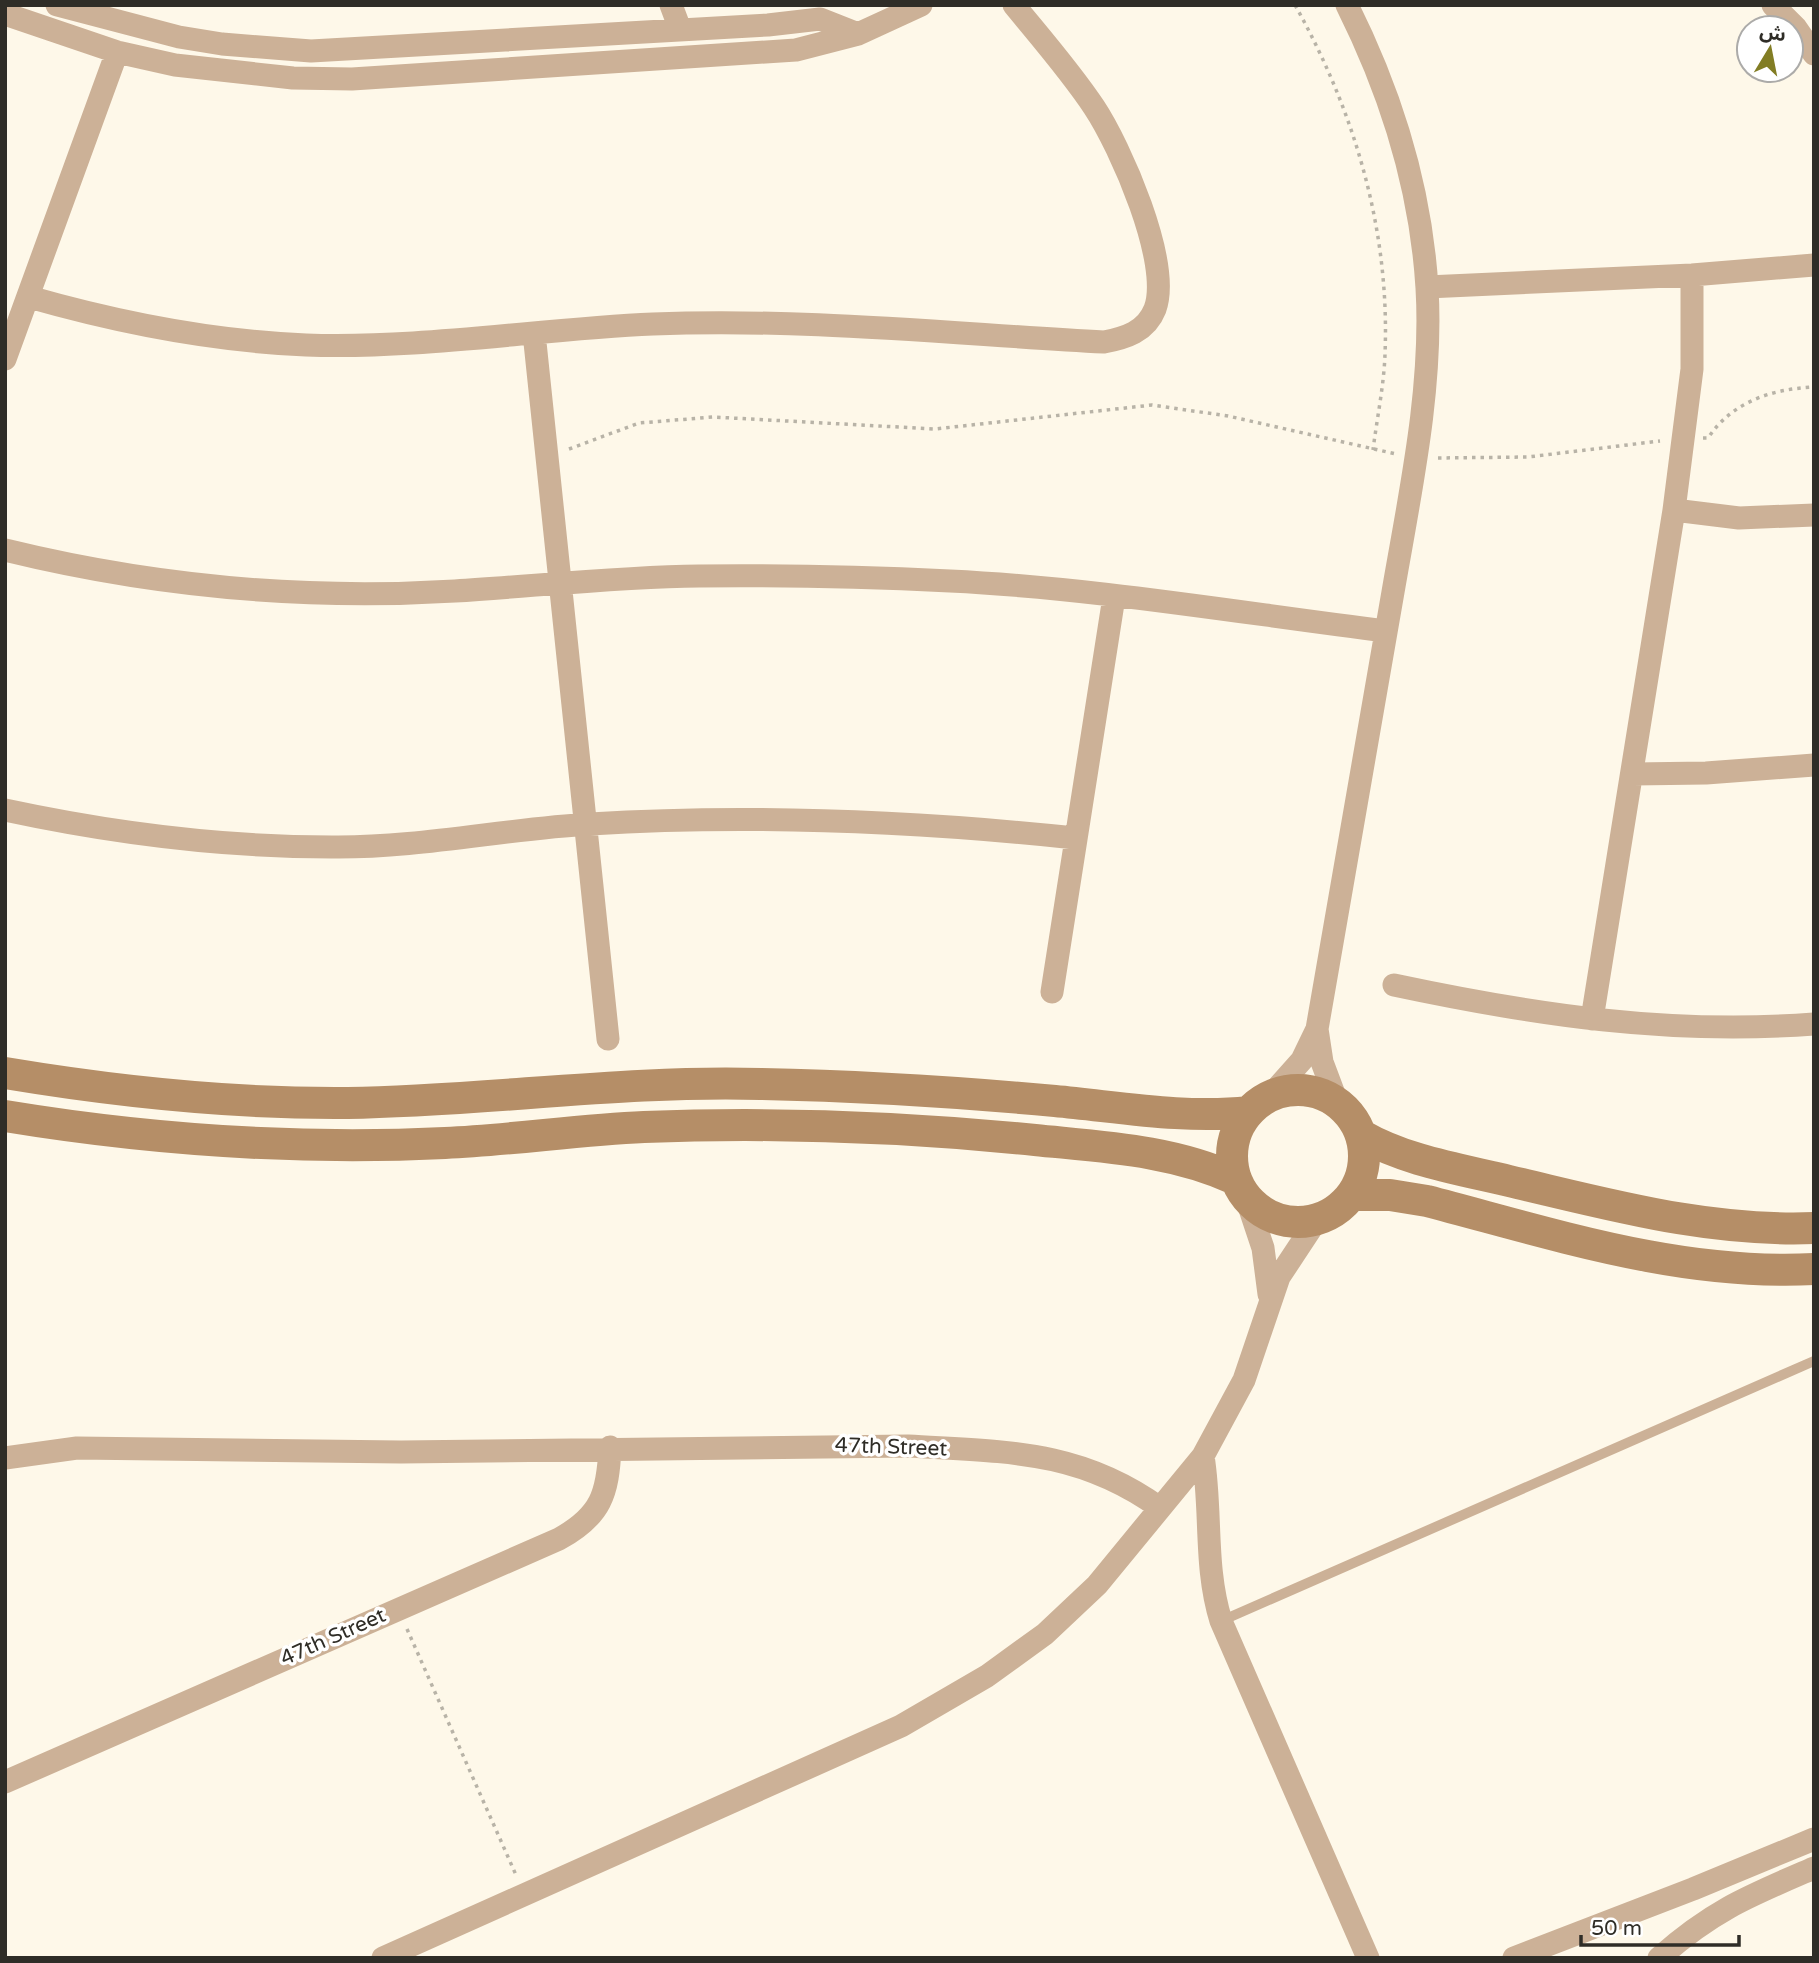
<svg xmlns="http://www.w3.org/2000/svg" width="1819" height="1963" font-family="'Varela Round','Noto Sans Arabic',sans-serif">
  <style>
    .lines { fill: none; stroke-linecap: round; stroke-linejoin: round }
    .path { stroke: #b8b3a7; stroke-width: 3.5; stroke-dasharray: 3.5 5; stroke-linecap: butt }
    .lane { stroke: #ccb197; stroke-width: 10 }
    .street { stroke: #ccb197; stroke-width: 23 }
    .secondary { stroke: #b58e67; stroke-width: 32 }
    .labels { text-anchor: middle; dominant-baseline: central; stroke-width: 7; stroke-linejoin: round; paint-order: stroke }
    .street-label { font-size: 21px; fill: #2f2d27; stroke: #fff }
  </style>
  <rect width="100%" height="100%" fill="#fef8e9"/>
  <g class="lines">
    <path class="path" d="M 1295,5 C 1355,112 1390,231 1385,354 C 1384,385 1377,418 1373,450
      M 1703,438 L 1708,438 C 1732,402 1771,389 1814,387
      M 569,449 L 639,423 L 713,417 L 935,429 L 1152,405 L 1228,416 L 1396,454
      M 1438,458 L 1528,457 L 1660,441
      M 407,1629 L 516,1875"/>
    <path class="lane" d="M 1221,1621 L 1814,1361"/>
    <path class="street" d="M 57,5 L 179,37 L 222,44 L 311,51 L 768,25 L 820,19 L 858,34
      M 671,5 L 680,29
      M 1773,5 L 1796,28 L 1814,54
      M 5,14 L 117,52 L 175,65 L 293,78 L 352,79 L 796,50 L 858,34 L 921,5
      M 1427,287 L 1692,275 L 1814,265
      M 29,297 C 120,323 211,341 306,345 C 422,349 538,329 653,324 C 803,318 954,334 1104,342 C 1125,338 1146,332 1155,309 C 1172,263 1120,146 1094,107 C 1070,71 1041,38 1014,5
      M 534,333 L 608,1039
      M 5,359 L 117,52
      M 1674,510 L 1739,518 L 1814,515
      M 5,550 C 152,586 304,600 455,591 C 536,586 617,577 699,576 C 782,575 867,577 950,581 C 1095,588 1241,613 1386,631
      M 1633,774 L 1706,773 L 1814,765
      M 5,810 C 112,833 223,847 332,847 C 419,848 504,829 590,824 C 753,814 913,821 1075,838
      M 1394,985 C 1535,1015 1669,1035 1814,1024
      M 1052,992 L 1114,597
      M 1592,1019 L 1674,510 L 1692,369 L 1692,275
      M 1317,1029 L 1322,1062 L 1337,1102
      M 1271,1095 L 1302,1060 L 1317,1029 C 1342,883 1368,738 1393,592 C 1410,493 1433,388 1427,288 C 1421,189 1391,93 1347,5
      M 1247,1200 L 1263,1248 L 1269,1294
      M 1203,1456 C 1212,1511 1204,1567 1221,1621 L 1368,1958
      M 5,1458 L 77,1448 L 401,1452 L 908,1446 C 1005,1452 1078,1449 1160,1508
      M 5,1782 L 559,1539 C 601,1516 608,1494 610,1447
      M 383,1958 L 901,1726 L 987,1676 L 1045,1634 L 1097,1585 L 1203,1456 L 1244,1380 L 1279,1277 L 1316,1221
      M 1514,1958 L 1693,1889 L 1814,1839
      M 1659,1958 C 1713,1910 1749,1896 1814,1868"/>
    <path class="secondary" d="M 5,1073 C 119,1092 233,1104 348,1103 C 486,1101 623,1080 761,1084 C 860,1086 957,1092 1055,1101 C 1120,1107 1184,1119 1249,1112
      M1232 1156a66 66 0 1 1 132 0a66 66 0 1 1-132 0Z
      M 5,1116 C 151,1140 298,1150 445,1143 C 512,1140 577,1130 644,1127 C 774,1122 906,1127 1035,1140 C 1103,1147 1172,1150 1235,1179
      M 1361,1135 C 1406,1161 1459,1169 1509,1181 C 1612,1205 1707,1232 1814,1228
      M 1353,1195 L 1390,1195 L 1427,1201 C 1554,1234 1680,1276 1814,1269"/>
  </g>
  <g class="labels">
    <g class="street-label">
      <text transform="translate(891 1447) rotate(2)">47th Street</text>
      <text transform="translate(333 1637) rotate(-24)">47th Street</text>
    </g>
  </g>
  <rect width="1819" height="1963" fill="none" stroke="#2f2d27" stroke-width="14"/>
  <g transform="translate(1770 49) rotate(10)"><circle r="33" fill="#ffffff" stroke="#acaba9" stroke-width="2"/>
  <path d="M0-5L12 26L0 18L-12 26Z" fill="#827d24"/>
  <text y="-10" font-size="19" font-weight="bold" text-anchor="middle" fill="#2f2d27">ش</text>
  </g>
  <path d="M1581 1935v10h158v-10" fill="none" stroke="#2f2d27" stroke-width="3.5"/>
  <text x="1591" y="1935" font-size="21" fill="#2f2d27" stroke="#ffffff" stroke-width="5" paint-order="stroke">50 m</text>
</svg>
